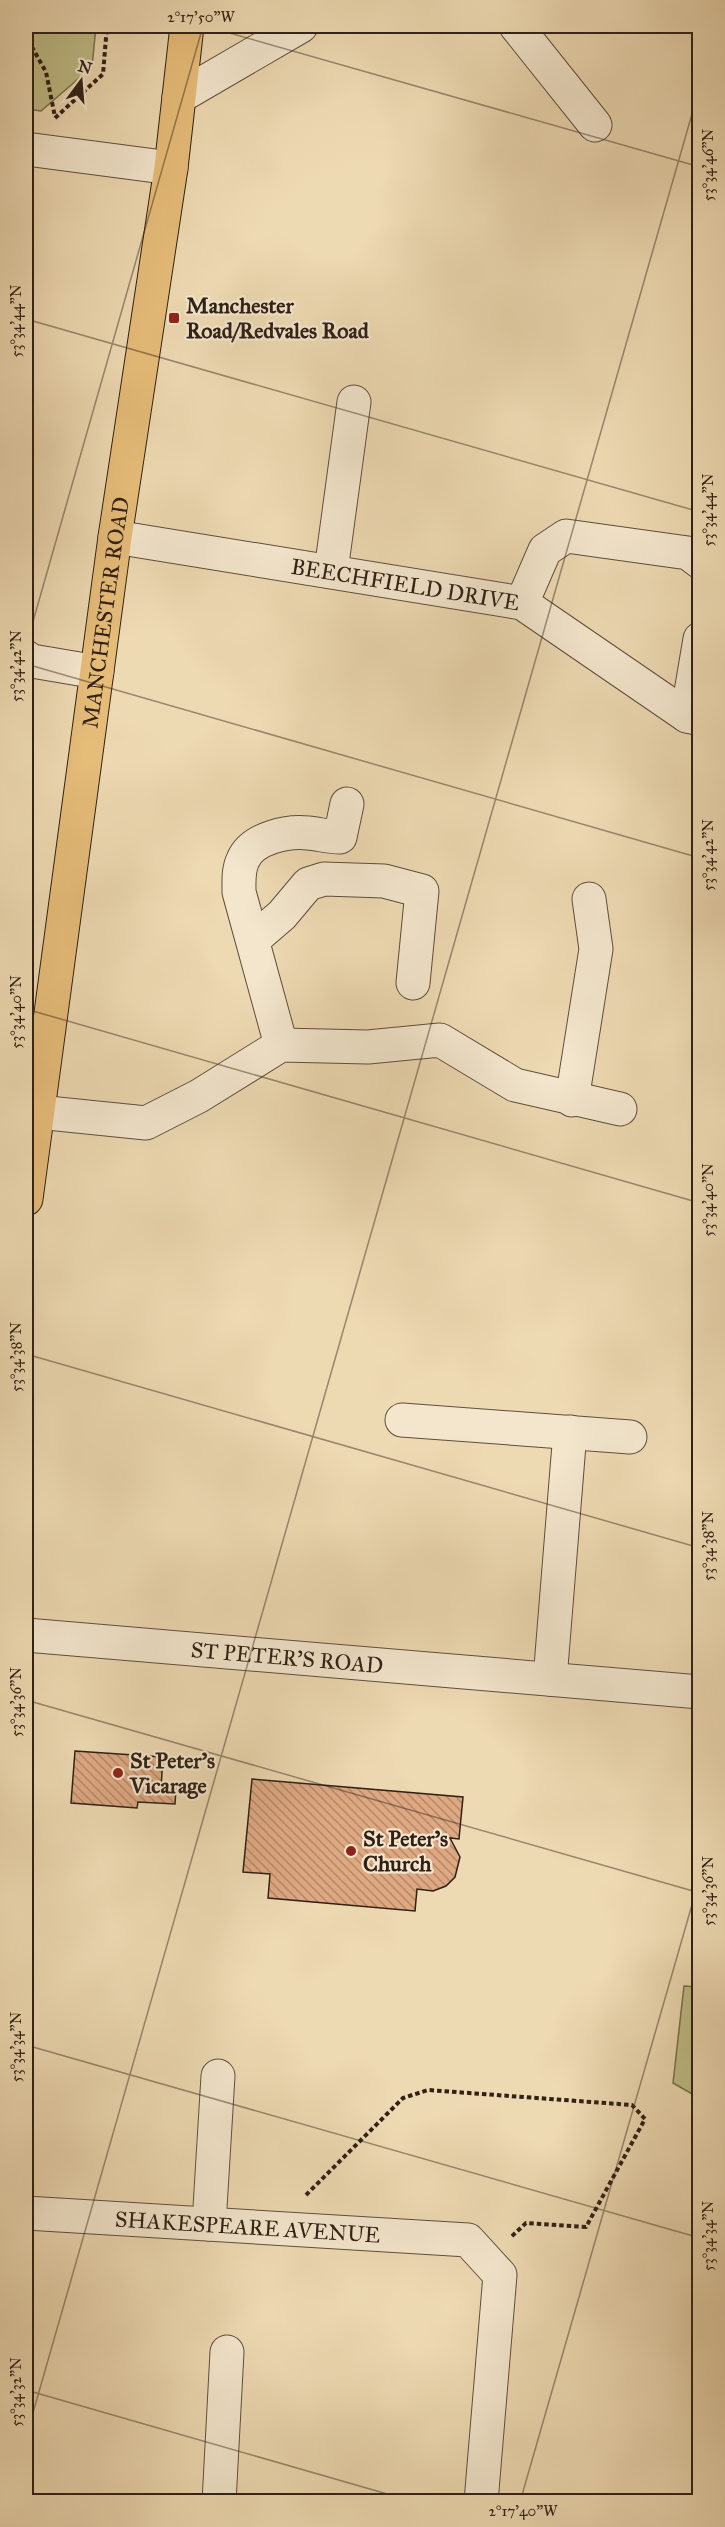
<svg xmlns="http://www.w3.org/2000/svg" width="725" height="2527" font-family="'IM FELL Great Primer',serif">
  <style>
    .green { fill: #bfbd87; stroke: #786e4e; stroke-width: 1.5 }
    .building { fill: url(#building-back-hatch); stroke: #302016; stroke-width: 1.5 }
    .lines { fill: none; stroke-linecap: round; stroke-linejoin: round }
    .minor-casing { stroke: #5f4e3d; stroke-width: 35 }
    .highway-casing { stroke: #302016; stroke-width: 35 }
    .path { stroke: #302016; stroke-width: 4; stroke-dasharray: 4.5 3; stroke-linecap: butt }
    .minor { stroke: #f3e6cd; stroke-width: 33 }
    .highway { stroke: #e6bc79; stroke-width: 33 }
    .ticks { fill: none; stroke: #302016; stroke-width: 1.5; stroke-opacity: 0.45 }
    .poi-dot { fill: #8f2418; stroke: #f3e6cd; stroke-width: 2 }
    .labels { text-anchor: middle; dominant-baseline: central; stroke-width: 4.5; stroke-linejoin: round; paint-order: stroke }
    .poi-label { font-size: 22px; font-weight: bold; fill: #302016; stroke: #f3e6cd; text-anchor: start }
    .street-label { font-size: 22px; fill: #302016; stroke: #f3e6cd }
    .neatline { fill: none; stroke: #302016; stroke-width: 2 }
    .ticks-label { font-size: 15px; text-anchor: middle; fill: #302016 }
  </style>
  <defs>
    <pattern id="building-back-hatch" width="6" height="6" patternUnits="userSpaceOnUse" patternTransform="scale(1.5)"><rect width="6" height="6" fill="#dea882"/><path d="M-1 5l2 2M0 0l6 6M5-1l2 2" fill="none" stroke="#b48869"/></pattern>
  </defs>
  <rect width="100%" height="100%" fill="#edd9b2"/>
  <filter id="stains"><feTurbulence type="fractalNoise" baseFrequency=".00333" numOctaves="4"/><feColorMatrix values="0 0 0 0 .2 0 0 0 0 .09 0 0 0 0 .02 0 0 0 .5 -.17"/></filter>
  <radialGradient id="worn" r=".72"><stop offset=".6" stop-color="#630" stop-opacity="0"/><stop offset="1" stop-color="#630" stop-opacity=".3"/></radialGradient>
  <path class="green" d="M 26,26 L 96,26 L 92,67 L 41,111 L 26,109 Z
    M 684,1986 L 699,1987 L 699,2098 L 673,2083 Z"/>
  <path class="building" d="M 75,1751 L 163,1757 L 161,1788 L 176,1789 L 175,1804 L 138,1802 L 137,1808 L 71,1803 Z
    M 252,1779 L 463,1797 L 459,1839 L 450,1838 L 460,1857 L 455,1877 L 446,1886 L 433,1891 L 417,1889 L 415,1911 L 268,1898 L 270,1874 L 243,1872 Z"/>
  <g class="lines">
    <g class="minor-casing">
      <g id="minor">
        <path d="M 516,26 L 595,125"/>
        <path d="M 179,97 L 301,26"/>
        <path d="M 26,149 L 171,168"/>
        <path id="s1" d="M 115,537 L 522,603 L 687,716 L 700,719"/>
        <path d="M 331,571 L 354,402"/>
        <path d="M 522,603 L 545,550 L 566,536 L 688,553 L 700,562"/>
        <path d="M 26,657 L 32,661 L 97,672"/>
        <path d="M 687,716 L 700,639"/>
        <path d="M 253,940 L 282,915 L 308,884 L 324,879 L 384,881 L 422,891 L 413,983"/>
        <path d="M 281,1045 L 239,892 C 239,881 238,870 243,860 C 252,838 287,831 308,833 C 319,834 329,837 340,837 L 347,804"/>
        <path d="M 572,1100 L 596,949 L 589,899"/>
        <path d="M 38,1112 L 146,1123 L 199,1096 L 281,1045 L 368,1047 L 440,1040 L 515,1085 L 620,1109"/>
        <path d="M 402,1420 L 630,1437"/>
        <path id="s2" d="M 26,1635 L 700,1692"/>
        <path d="M 550,1679 L 570,1432"/>
        <path id="s3" d="M 26,2213 L 468,2240 L 500,2275 L 481,2502"/>
        <path d="M 209,2224 L 218,2076"/>
        <path d="M 219,2502 L 227,2352"/>
      </g>
    </g>
    <g class="highway-casing">
      <g id="highway">
        <path id="s4" d="M 26,1199 L 115,537 L 171,168 L 187,26"/>
      </g>
    </g>
    <path class="path" d="M 28,40 L 46,72 L 55,117
      M 55,118 L 103,74 L 107,26
      M 306,2195 L 403,2098 L 428,2090 L 632,2105 L 645,2119 L 586,2227 L 526,2223 L 511,2237"/>
    <use href="#minor" class="minor"/>
    <use href="#highway" class="highway"/>
  </g>
  <path class="ticks" d="M 205,26 L 700,167M 26,319 L 700,512M 26,646 L 203,26M 26,664 L 700,858M 26,1009 L 700,1203M 26,1354 L 700,1548M 26,1700 L 700,1893M 26,2045 L 700,2238M 26,2390 L 415,2502M 26,2437 L 700,86M 520,2502 L 700,1877"/>
  <g class="poi-dot">
    <rect x="168" y="312" width="12" height="12" rx="3"/>
    <circle cx="118" cy="1773" r="6"/>
    <circle cx="351" cy="1851" r="6"/>
  </g>
  <g class="labels">
    <g class="poi-label">
      <text x="186" y="305">Manchester<tspan x="186" dy="25">Road/Redvales Road</tspan></text>
      <text x="130" y="1760">St Peter's<tspan x="130" dy="25">Vicarage</tspan></text>
      <text x="363" y="1838">St Peter's<tspan x="363" dy="25">Church</tspan></text>
    </g>
    <g class="street-label">
      <text stroke="none"><textPath href="#s1" startOffset="294">BEECHFIELD DRIVE</textPath></text>
      <text stroke="none"><textPath href="#s4" startOffset="592">MANCHESTER ROAD</textPath></text>
      <text stroke="none"><textPath href="#s2" startOffset="262">ST PETER'S ROAD</textPath></text>
      <text stroke="none"><textPath href="#s3" startOffset="222">SHAKESPEARE AVENUE</textPath></text>
    </g>
  </g>
  <rect width="725" height="2527" fill="none" stroke="#edd9b2" stroke-width="66"/>
  <g transform="translate(81 81) rotate(16)" stroke="#f3e6cd" stroke-width="4.5" paint-order="stroke">
  <path d="M0-4.5L10 22L0 15L-10 22Z" fill="#302016"/>
  <text y="-9" font-size="16" font-weight="bold" text-anchor="middle" fill="#302016">N</text>
  </g>
  <rect x="33" y="33" width="659" height="2461" class="neatline"/>
  <g class="ticks-label">
    <text x="201" y="22">2°17'50"W</text>
    <text transform="translate(708 165) rotate(-90)" y="5">53°34'46"N</text>
    <text transform="translate(16 321) rotate(-90)" y="5">53°34'44"N</text>
    <text transform="translate(708 510) rotate(-90)" y="5">53°34'44"N</text>
    <text transform="translate(16 666) rotate(-90)" y="5">53°34'42"N</text>
    <text transform="translate(708 855) rotate(-90)" y="5">53°34'42"N</text>
    <text transform="translate(16 1012) rotate(-90)" y="5">53°34'40"N</text>
    <text transform="translate(708 1200) rotate(-90)" y="5">53°34'40"N</text>
    <text transform="translate(16 1357) rotate(-90)" y="5">53°34'38"N</text>
    <text transform="translate(708 1546) rotate(-90)" y="5">53°34'38"N</text>
    <text transform="translate(16 1702) rotate(-90)" y="5">53°34'36"N</text>
    <text transform="translate(708 1891) rotate(-90)" y="5">53°34'36"N</text>
    <text transform="translate(16 2047) rotate(-90)" y="5">53°34'34"N</text>
    <text transform="translate(708 2236) rotate(-90)" y="5">53°34'34"N</text>
    <text transform="translate(16 2392) rotate(-90)" y="5">53°34'32"N</text>
    <text x="523" y="2516">2°17'40"W</text>
  </g>
  <rect width="100%" height="100%" filter="url(#stains)"/>
  <rect width="100%" height="100%" fill="url(#worn)"/>
</svg>
